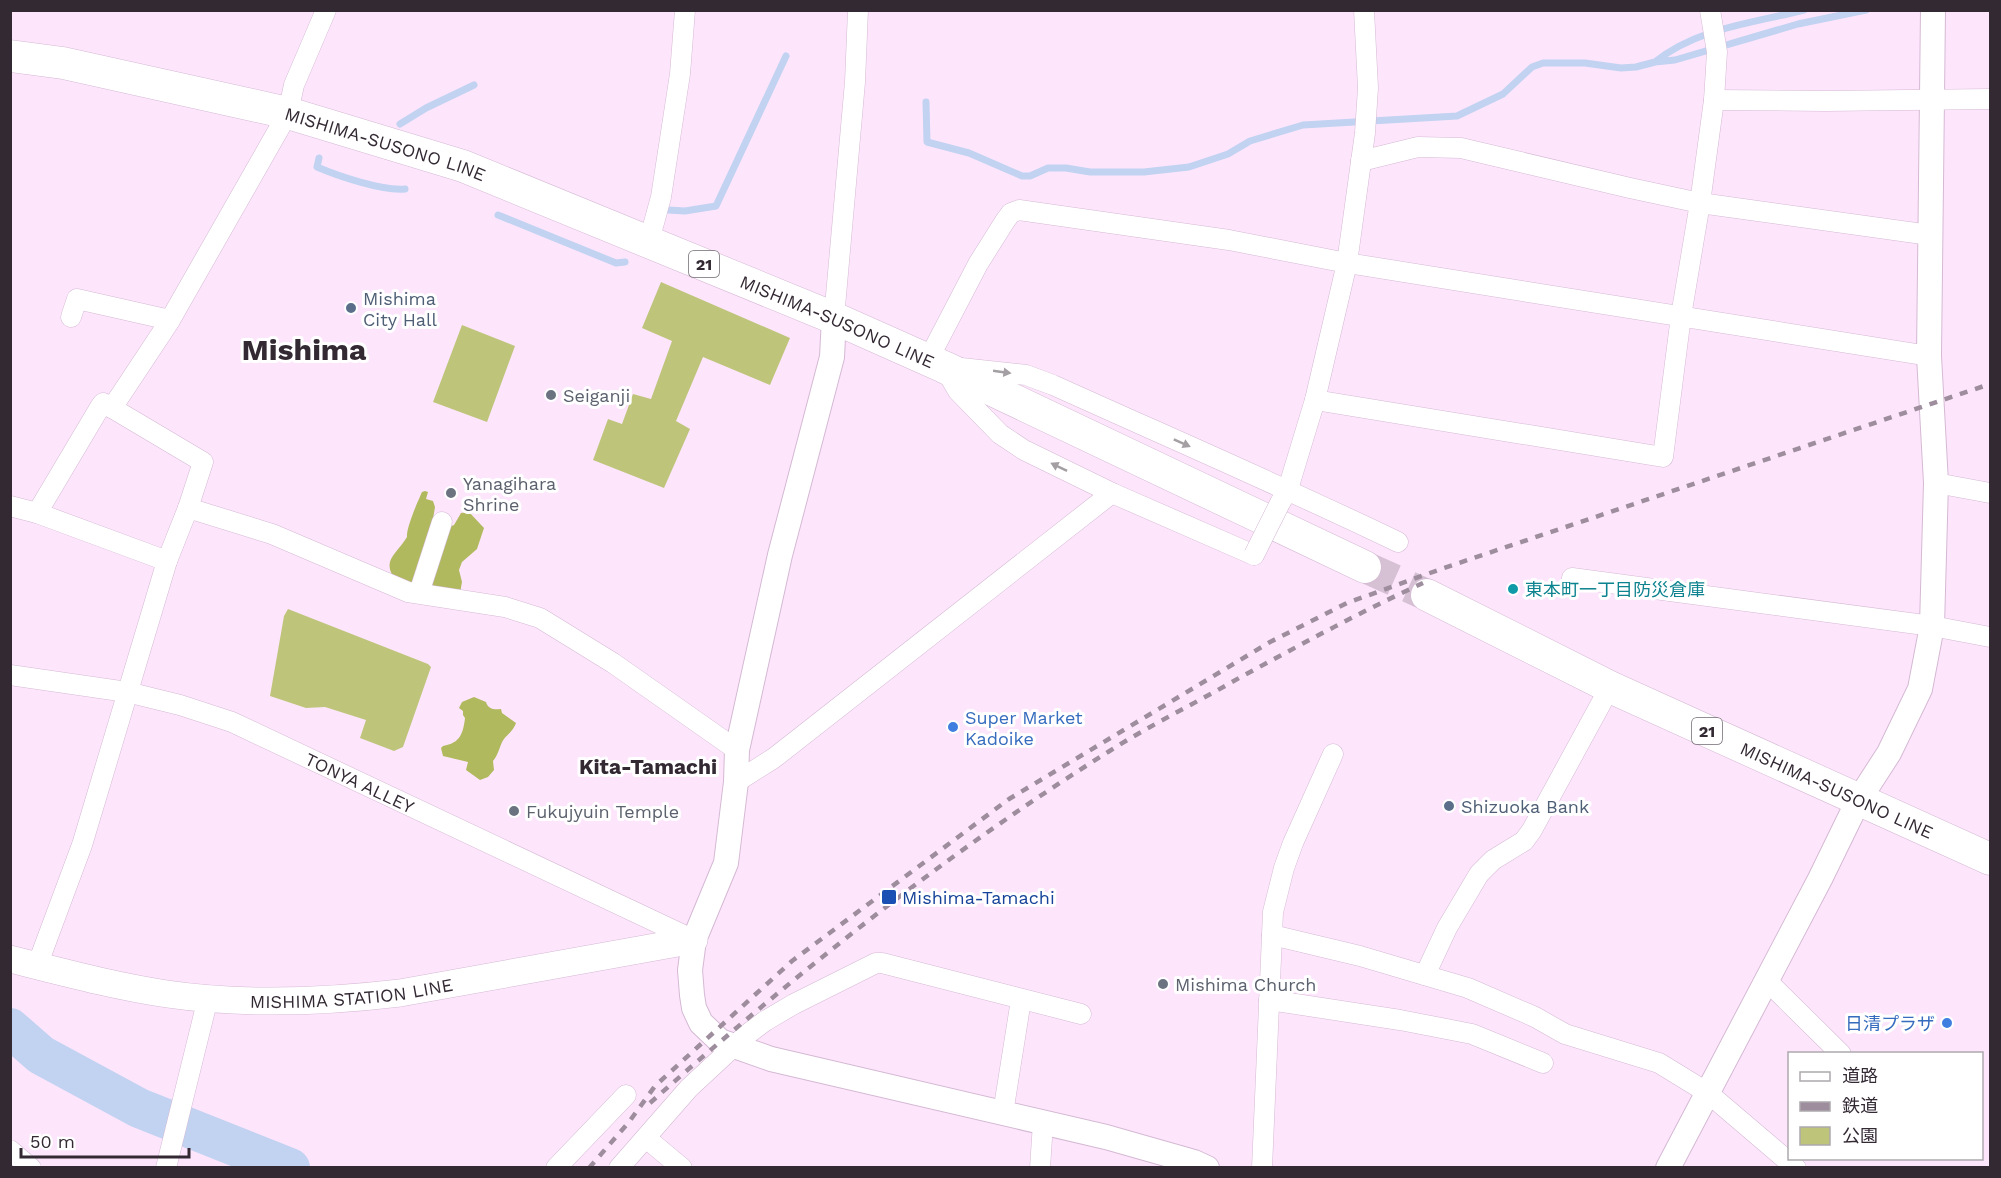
<svg xmlns="http://www.w3.org/2000/svg" width="2001" height="1178" font-family="'Work Sans','Noto Sans JP',sans-serif">
  <style>
    .green { fill: #bec57b }
    .forest { fill: #b1b95e }
    .lines { fill: none; stroke-linecap: round; stroke-linejoin: round }
    .stream { stroke: #c2d2f1; stroke-width: 7 }
    .river { stroke: #c2d2f1; stroke-width: 40 }
    .primary-tunnel { stroke: #d5c0d4; stroke-width: 32; stroke-dasharray: 32 16; stroke-linecap: butt }
    .minor-casing { stroke: #d5b9d4; stroke-width: 21 }
    .tertiary-casing { stroke: #d5b9d4; stroke-width: 26 }
    .secondary-casing { stroke: #d5b9d4; stroke-width: 28 }
    .primary-casing { stroke: #d5b9d4; stroke-width: 33 }
    .minor { stroke: #fff; stroke-width: 20 }
    .tertiary { stroke: #fff; stroke-width: 24 }
    .secondary { stroke: #fff; stroke-width: 27 }
    .primary { stroke: #fff; stroke-width: 32 }
    .rail { stroke: #9d8d9d; stroke-width: 4.5; stroke-dasharray: 8 8; stroke-linecap: butt }
    .minor-bridge-casing { stroke: #d5b9d4; stroke-width: 21; stroke-linecap: butt }
    .minor-bridge { stroke: #fff; stroke-width: 20 }
    .oneway { fill: #a39fa3 }
    .service-dot { fill: #5c6f8a; stroke: #fff; stroke-width: 2 }
    .worship-dot { fill: #6b7280; stroke: #fff; stroke-width: 2 }
    .culture-dot { fill: #0f9aa8; stroke: #fff; stroke-width: 2 }
    .shop-dot { fill: #3f7fe0; stroke: #fff; stroke-width: 2 }
    .transit-dot { fill: #1a4fb4; stroke: #fff; stroke-width: 2 }
    .labels { text-anchor: middle; dominant-baseline: central; stroke-width: 6; stroke-linejoin: round; paint-order: stroke }
    .shield { fill: #fff; stroke: #706970; stroke-width: 1.5 }
    .shield-label { font-size: 16px; font-weight: bold; fill: #332933 }
    .street-label { font-size: 18px; fill: #332933; stroke: #fff }
    .service-label { font-size: 18px; fill: #4e5e75; stroke: #fff; text-anchor: start }
    .worship-label { font-size: 18px; fill: #5b616d; stroke: #fff; text-anchor: start }
    .culture-label { font-size: 18px; fill: #0d838f; stroke: #fff; text-anchor: start }
    .shop-label { font-size: 18px; fill: #366cbe; stroke: #fff; text-anchor: start }
    .transit-label { font-size: 18px; fill: #164399; stroke: #fff; text-anchor: start }
    .quarter-label { font-size: 21px; font-weight: bold; fill: #332933; stroke: #fff }
    .town-label { font-size: 30px; font-weight: bold; fill: #332933; stroke: #fff }
  </style>
  <rect width="100%" height="100%" fill="#fde6fc"/>
  <path class="green" d="M 661,282 L 790,338 L 770,385 L 703,357 L 676,421 L 690,429 L 664,488 L 593,460 L 608,419 L 622,424 L 633,394 L 651,399 L 672,341 L 642,328 Z
    M 462,325 L 515,346 L 487,422 L 433,402 Z
    M 288,609 L 428,664 L 431,667 L 403,747 L 394,751 L 360,738 L 366,720 L 325,707 L 306,708 L 270,696 L 284,616 Z"/>
  <path class="forest" d="M 425,491 L 428,492 L 426,499 L 433,501 L 435,507 L 433,519 L 449,527 L 454,525 L 461,513 L 469,512 L 484,528 L 477,549 L 462,562 L 459,570 L 462,582 L 460,593 L 395,579 C 381,560 397,554 407,537 C 406,528 418,501 422,492 Z
    M 474,697 L 486,702 C 488,709 494,710 501,709 L 502,713 L 516,723 C 513,731 509,733 504,739 C 500,744 499,754 493,761 L 494,770 L 488,777 L 480,780 L 466,770 L 468,762 L 443,756 L 441,748 L 443,746 C 460,743 463,734 465,718 L 463,715 L 463,711 L 459,708 L 462,702 Z"/>
  <g class="lines">
    <path class="stream" d="M 1655,62 C 1697,28 1753,23 1804,10
      M 926,102 L 927,142 L 969,153 L 1022,176 L 1030,176 L 1048,168 L 1066,168 L 1090,172 L 1144,172 L 1189,167 L 1228,154 L 1250,141 L 1303,125 L 1457,116 L 1503,94 L 1532,67 L 1543,63 L 1585,63 L 1621,68 L 1636,67 L 1655,62 L 1675,60 L 1798,24 L 1866,10
      M 400,124 L 426,108 L 474,85
      M 319,158 L 317,167 C 338,176 382,191 405,189
      M 668,210 L 685,211 L 716,206 L 786,56
      M 498,215 L 616,263 L 625,262"/>
    <path class="river" d="M 10,1028 L 41,1055 L 139,1108 L 290,1168"/>
    <path class="primary-tunnel" d="M 1365,567 L 1427,595"/>
    <g class="minor-casing">
      <g id="minor">
        <path d="M 1714,100 L 1826,101 L 1990,99"/>
        <path d="M 1361,161 L 1418,147 L 1461,148 L 1630,188 L 1700,203 L 1930,235"/>
        <path d="M 649,241 L 661,197 L 680,74 L 685,10"/>
        <path d="M 71,317 L 77,299 L 170,320"/>
        <path d="M 834,318 L 855,82 L 858,10"/>
        <path d="M 928,360 L 978,264 L 1005,221 L 1011,213 L 1019,210 L 1229,240 L 1347,263 L 1929,356"/>
        <path d="M 961,368 L 1026,375 L 1053,385 C 1168,437 1284,487 1398,542"/>
        <path d="M 945,369 L 958,391 L 1000,434 L 1024,450 L 1112,493 L 1254,555"/>
        <path d="M 1315,400 L 1663,457 L 1681,316 L 1700,203 L 1714,100 L 1717,52 L 1710,10"/>
        <path d="M 112,408 L 203,462 L 188,508"/>
        <path d="M 1936,483 L 1990,493"/>
        <path d="M 1280,503 L 1288,489 L 1315,400 L 1347,263 L 1365,133 L 1368,88 L 1364,10"/>
        <path d="M 10,506 L 37,513 L 167,561"/>
        <path d="M 37,513 L 100,407 L 103,403 L 112,408 L 169,322 L 288,113 L 294,85 L 326,10"/>
        <path d="M 1572,578 L 1932,626 L 1990,637"/>
        <path d="M 419,593 L 442,522"/>
        <path id="s1" d="M 10,675 L 127,692 L 180,705 L 232,722 L 694,940"/>
        <path d="M 736,782 L 774,758 L 1112,493"/>
        <path d="M 1272,935 L 1360,956 L 1468,988 L 1535,1017 L 1565,1034 L 1659,1063 L 1708,1093 L 1796,1168"/>
        <path d="M 37,966 L 82,845 L 167,561 L 188,508 L 272,534 L 408,592 L 505,607 L 540,618 L 613,663 L 737,750"/>
        <path d="M 1425,975 L 1447,928 L 1479,874 L 1493,860 L 1524,841 L 1532,830 L 1610,687"/>
        <path d="M 1767,981 L 1841,1054"/>
        <path d="M 1269,1000 L 1400,1020 L 1472,1034 L 1543,1063"/>
        <path d="M 1003,1113 L 1021,1000"/>
        <path d="M 646,1138 L 682,1168"/>
        <path d="M 10,1150 L 31,1168"/>
        <path d="M 166,1168 L 208,998"/>
        <path d="M 556,1168 L 626,1095"/>
        <path d="M 619,1168 L 689,1088 L 745,1036 L 765,1021 L 794,1004 L 876,963 L 882,963 L 1081,1014"/>
        <path d="M 1040,1168 L 1043,1123"/>
        <path d="M 1262,1168 L 1273,912 L 1284,868 L 1293,843 L 1333,754"/>
      </g>
    </g>
    <g class="tertiary-casing">
      <path id="tertiary" d="M 834,318 L 832,357 L 780,555 L 737,750 L 736,782 L 726,863 L 694,940 L 690,970 L 692,995 L 694,1008 L 701,1023 L 720,1041 L 771,1059 L 1106,1137 L 1194,1162 L 1207,1168
        M 1668,1168 L 1820,879 L 1858,801 L 1889,753 L 1920,689 L 1932,626 L 1936,483 L 1929,356 L 1933,10"/>
    </g>
    <g class="secondary-casing">
      <g id="secondary">
        <path id="s2" d="M 10,959 C 62,972 114,986 167,994 C 243,1005 324,1002 400,993 L 694,940"/>
      </g>
    </g>
    <g class="primary-casing">
      <g id="primary">
        <path id="s3" d="M 10,56 L 63,63 L 288,113 L 463,166 L 834,318 L 944,367 L 1365,567"/>
        <path id="s4" d="M 1427,595 L 1610,687 L 1990,859"/>
      </g>
    </g>
    <use href="#minor" class="minor"/>
    <use href="#tertiary" class="tertiary"/>
    <use href="#secondary" class="secondary"/>
    <use href="#primary" class="primary"/>
    <path class="rail" d="M 650,1103 C 793,976 945,854 1108,752 C 1150,725 1196,703 1239,678 C 1300,645 1360,612 1423,583
      M 589,1168 L 629,1122 L 655,1086 L 792,961 L 1009,799 L 1270,642 L 1347,603 L 1441,569 L 1990,384"/>
    <g class="minor-bridge-casing">
      <path id="minor-bridge" d="M 1254,555 L 1280,503"/>
    </g>
    <use href="#minor-bridge" class="minor-bridge"/>
  </g>
  <defs><path id="oneway-solid" d="M-6-.8H1V-3.2L6.5 0L1 3.2V.8H-6Z" transform="scale(1.5)"/></defs>
  <g class="oneway">
    <use href="#oneway-solid" transform="translate(1002 372) rotate(8)"/>
    <use href="#oneway-solid" transform="translate(1182 443) rotate(24)"/>
    <use href="#oneway-solid" transform="translate(1059 467) rotate(-154)"/>
  </g>
  <g class="service-dot">
    <circle cx="351" cy="308" r="6"/>
    <circle cx="1449" cy="806" r="6"/>
  </g>
  <g class="worship-dot">
    <circle cx="551" cy="395" r="6"/>
    <circle cx="451" cy="493" r="6"/>
    <circle cx="514" cy="811" r="6"/>
    <circle cx="1163" cy="984" r="6"/>
  </g>
  <circle class="culture-dot" cx="1513" cy="589" r="6"/>
  <g class="shop-dot">
    <circle cx="953" cy="727" r="6"/>
    <circle cx="1947" cy="1023" r="6"/>
  </g>
  <rect class="transit-dot" x="881" y="889" width="16" height="16" rx="3"/>
  <g class="labels">
    <g class="shield">
      <rect x="689" y="251" width="30" height="26" rx="4.5"/>
      <rect x="1692" y="718" width="30" height="26" rx="4.5"/>
    </g>
    <g class="shield-label">
      <text x="704" y="264">21</text>
      <text x="1707" y="731">21</text>
    </g>
    <g class="street-label">
      <text stroke="none"><textPath href="#s3" startOffset="386">MISHIMA-SUSONO LINE</textPath></text>
      <text stroke="none"><textPath href="#s3" startOffset="872">MISHIMA-SUSONO LINE</textPath></text>
      <text stroke="none"><textPath href="#s1" startOffset="369">TONYA ALLEY</textPath></text>
      <text stroke="none"><textPath href="#s4" startOffset="454">MISHIMA-SUSONO LINE</textPath></text>
      <text stroke="none"><textPath href="#s2" startOffset="346">MISHIMA STATION LINE</textPath></text>
    </g>
    <g class="service-label">
      <text x="363" y="298">Mishima<tspan x="363" dy="21">City Hall</tspan></text>
      <text x="1461" y="806">Shizuoka Bank</text>
    </g>
    <g class="worship-label">
      <text x="563" y="395">Seiganji</text>
      <text x="463" y="483">Yanagihara<tspan x="463" dy="21">Shrine</tspan></text>
      <text x="526" y="811">Fukujyuin Temple</text>
      <text x="1175" y="984">Mishima Church</text>
    </g>
    <g class="culture-label">
      <text x="1525" y="589">東本町一丁目防災倉庫</text>
    </g>
    <g class="shop-label">
      <text x="965" y="717">Super Market<tspan x="965" dy="21">Kadoike</tspan></text>
      <text x="1935" y="1023" text-anchor="end">日清プラザ</text>
    </g>
    <g class="transit-label">
      <text x="902" y="897">Mishima-Tamachi</text>
    </g>
    <g class="quarter-label">
      <text x="648" y="766">Kita-Tamachi</text>
    </g>
    <g class="town-label">
      <text x="304" y="349">Mishima</text>
    </g>
  </g>
  <rect width="2001" height="1178" fill="none" stroke="#332933" stroke-width="24"/>
  <rect x="1788" y="1052" width="195" height="108" fill="#ffffff" stroke="#ada9ad" stroke-width="1.5"/>
  <rect x="1800" y="1072" width="30" height="9" fill="#ffffff" stroke="#ada9ad" stroke-width="1.5"/>
  <text x="1842" y="1082" font-size="18" fill="#332933">道路</text>
  <rect x="1800" y="1102" width="30" height="9" fill="#9d8d9d" stroke="#ada9ad" stroke-width="1.5"/>
  <text x="1842" y="1112" font-size="18" fill="#332933">鉄道</text>
  <rect x="1800" y="1127" width="30" height="18" fill="#bec57b" stroke="#ada9ad" stroke-width="1.5"/>
  <text x="1842" y="1142" font-size="18" fill="#332933">公園</text>
  <path d="M21 1148v9h168v-9" fill="none" stroke="#332933" stroke-width="3"/>
  <text x="30" y="1148" font-size="18" fill="#332933" stroke="#ffffff" stroke-width="4.5" paint-order="stroke">50 m</text>
</svg>
